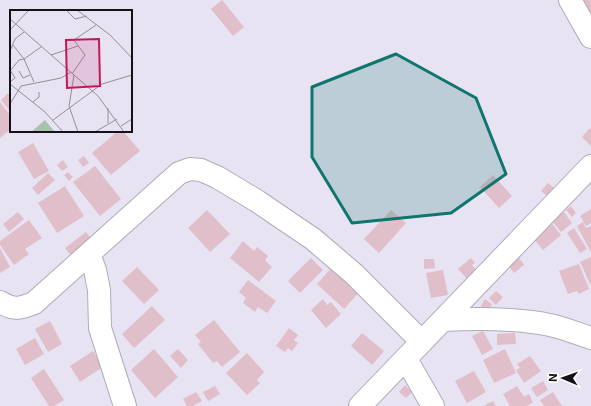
<svg xmlns="http://www.w3.org/2000/svg" width="591" height="406" font-family="Inter,sans-serif">
  <style>
    .building { fill: #e0beca }
    .lines { fill: none; stroke-linecap: round; stroke-linejoin: round }
    .minor-casing { stroke: #afabb9; stroke-width: 24 }
    .minor { stroke: #fff; stroke-width: 22 }
    .marked { fill: #0f766e; fill-opacity: 0.2; stroke: #0f766e; stroke-width: 3; stroke-linejoin: round }
    .inset-road { fill: none; stroke: #938f9a; stroke-width: 1 }
    .view { fill: #c2185b; fill-opacity: 0.15; stroke: #c2185b; stroke-width: 2 }
    .inset-edge { fill: none; stroke: #131217; stroke-width: 2 }
  </style>
  <rect width="100%" height="100%" fill="#e8e3f2"/>
  <path class="building" d="M 222,0 L 244,27 L 233,36 L 211,9 Z
    M 579,0 L 590,0 L 591,3 L 591,17 Z
    M 8,93 L 11,97 L 11,112 L 1,100 Z
    M 0,102 L 11,116 L 11,129 L 0,138 Z
    M 590,128 L 591,129 L 591,146 L 582,137 Z
    M 118,131 L 123,131 L 140,151 L 111,175 L 92,153 Z
    M 33,143 L 49,171 L 34,179 L 18,152 Z
    M 84,156 L 89,163 L 83,167 L 78,160 Z
    M 63,160 L 68,167 L 62,171 L 57,165 Z
    M 95,166 L 121,199 L 100,216 L 73,182 Z
    M 68,172 L 73,177 L 69,181 L 64,175 Z
    M 48,173 L 55,180 L 38,195 L 32,188 Z
    M 493,175 L 512,196 L 499,208 L 480,187 Z
    M 548,183 L 554,188 L 547,196 L 541,191 Z
    M 65,186 L 84,216 L 57,233 L 38,203 Z
    M 571,206 L 576,213 L 572,217 L 566,210 Z
    M 591,209 L 591,223 L 586,226 L 580,216 Z
    M 207,210 L 230,234 L 210,252 L 188,228 Z
    M 391,210 L 406,223 L 379,253 L 364,239 Z
    M 18,212 L 24,219 L 9,232 L 3,224 Z
    M 564,212 L 572,223 L 561,232 L 552,221 Z
    M 29,220 L 42,238 L 25,249 L 29,254 L 14,265 L 0,245 L 0,241 Z
    M 583,222 L 586,228 L 591,226 L 591,252 L 577,226 Z
    M 552,224 L 561,235 L 543,250 L 534,239 Z
    M 574,228 L 587,249 L 580,253 L 567,233 Z
    M 86,232 L 93,241 L 72,257 L 65,248 Z
    M 243,241 L 254,251 L 257,247 L 268,256 L 265,260 L 272,267 L 259,282 L 230,258 Z
    M 0,248 L 10,267 L 0,273 Z
    M 518,256 L 524,265 L 514,273 L 507,264 Z
    M 591,257 L 591,286 L 580,262 Z
    M 311,258 L 323,270 L 300,293 L 288,281 Z
    M 471,258 L 475,263 L 472,265 L 480,274 L 470,282 L 458,269 Z
    M 424,259 L 434,259 L 435,268 L 424,269 Z
    M 579,264 L 589,289 L 579,294 L 577,291 L 568,294 L 559,271 Z
    M 333,266 L 361,290 L 344,309 L 317,284 Z
    M 137,267 L 159,290 L 144,304 L 122,281 Z
    M 443,270 L 448,295 L 431,298 L 426,273 Z
    M 248,280 L 276,301 L 267,313 L 258,307 L 255,312 L 243,303 L 246,298 L 239,292 Z
    M 496,291 L 503,297 L 496,305 L 489,298 Z
    M 323,299 L 327,305 L 331,302 L 341,314 L 326,328 L 311,310 Z
    M 485,299 L 492,304 L 488,311 L 481,306 Z
    M 152,306 L 165,320 L 134,348 L 122,334 Z
    M 214,320 L 240,352 L 222,367 L 217,361 L 213,363 L 198,344 L 201,342 L 195,335 Z
    M 50,321 L 62,344 L 48,352 L 35,329 Z
    M 289,328 L 298,335 L 294,340 L 298,343 L 292,351 L 288,348 L 285,352 L 276,346 Z
    M 483,331 L 493,349 L 482,355 L 472,336 Z
    M 362,333 L 384,351 L 372,365 L 351,346 Z
    M 515,333 L 516,344 L 497,345 L 497,334 Z
    M 35,338 L 44,354 L 25,365 L 16,349 Z
    M 154,349 L 178,377 L 155,398 L 131,370 Z
    M 178,349 L 188,360 L 181,368 L 170,356 Z
    M 505,349 L 516,373 L 494,383 L 483,360 Z
    M 93,351 L 103,367 L 80,382 L 70,366 Z
    M 247,353 L 264,372 L 257,380 L 260,383 L 247,395 L 226,373 Z
    M 530,356 L 541,371 L 524,383 L 516,370 L 520,368 L 517,364 Z
    M 44,369 L 64,400 L 54,406 L 49,406 L 31,378 Z
    M 474,371 L 486,392 L 467,403 L 455,381 Z
    M 543,381 L 548,390 L 537,397 L 531,388 Z
    M 405,385 L 412,392 L 406,398 L 399,392 Z
    M 215,386 L 220,394 L 208,401 L 203,392 Z
    M 517,386 L 524,397 L 529,394 L 533,402 L 527,406 L 510,406 L 503,394 Z
    M 196,392 L 202,401 L 193,406 L 187,406 L 183,399 Z
    M 553,392 L 562,406 L 544,406 L 540,400 Z
    M 493,401 L 496,406 L 483,406 Z"/>
  <g class="lines">
    <g class="minor-casing">
      <path id="minor" d="M 570,0 L 591,37
        M 89,254 L 95,270 L 99,290 L 100,328 L 125,406
        M 0,302 C 14,310 19,309 34,303 L 179,173 L 190,169 L 201,170 L 217,177 L 257,201 L 313,239 L 354,274 L 422,342
        M 443,320 C 479,318 515,318 550,325 C 564,328 578,334 591,338
        M 406,359 L 433,406
        M 360,406 L 591,166"/>
    </g>
    <use href="#minor" class="minor"/>
  </g>
  <path class="marked" d="M 396,54 L 476,98 L 506,174 L 451,213 L 352,223 L 312,157 L 312,87 Z"/>
  <g transform="translate(10 10)">
    <rect width="122" height="122" fill="#e8e3f2"/>
    <path d="M 35,110 L 44,121 L 21,122 Z" fill="#aac1ab"/>
    <path class="inset-road" d="M 56,0 L 65,9 L 77,6M 67,0 L 100,25 L 122,48M 0,9 L 88,86 L 114,122M 0,20 L 19,0M 0,41 L 5,29 L 14,22M 41,45 L 68,36M 0,61 L 9,50 L 14,49 L 3,35M 9,61 L 13,68 L 20,65M 62,64 L 75,45 L 64,30 L 86,15M 64,65 L 59,96 L 68,122M 0,72 L 5,68 L 0,60M 24,72 L 14,49 L 31,37M 0,74 L 35,102 L 53,122M 23,92 L 29,87 L 29,82M 0,94 L 11,76 L 51,68 L 61,62M 43,110 L 92,74 L 122,65M 98,113 L 98,98M 111,116 L 122,109M 85,122 L 107,109"/>
    <path class="view" d="M 89,29 L 90,76 L 57,78 L 56,30 Z"/>
    <rect width="122" height="122" class="inset-edge"/>
  </g>
  <g transform="translate(563 378) rotate(272)" stroke="#ffffff" stroke-width="3" paint-order="stroke">
  <path d="M0-3L7 15L0 10L-7 15Z" fill="#131217"/>
  <text y="-6" font-size="11" font-weight="bold" text-anchor="middle" fill="#131217">N</text>
  </g>
</svg>
